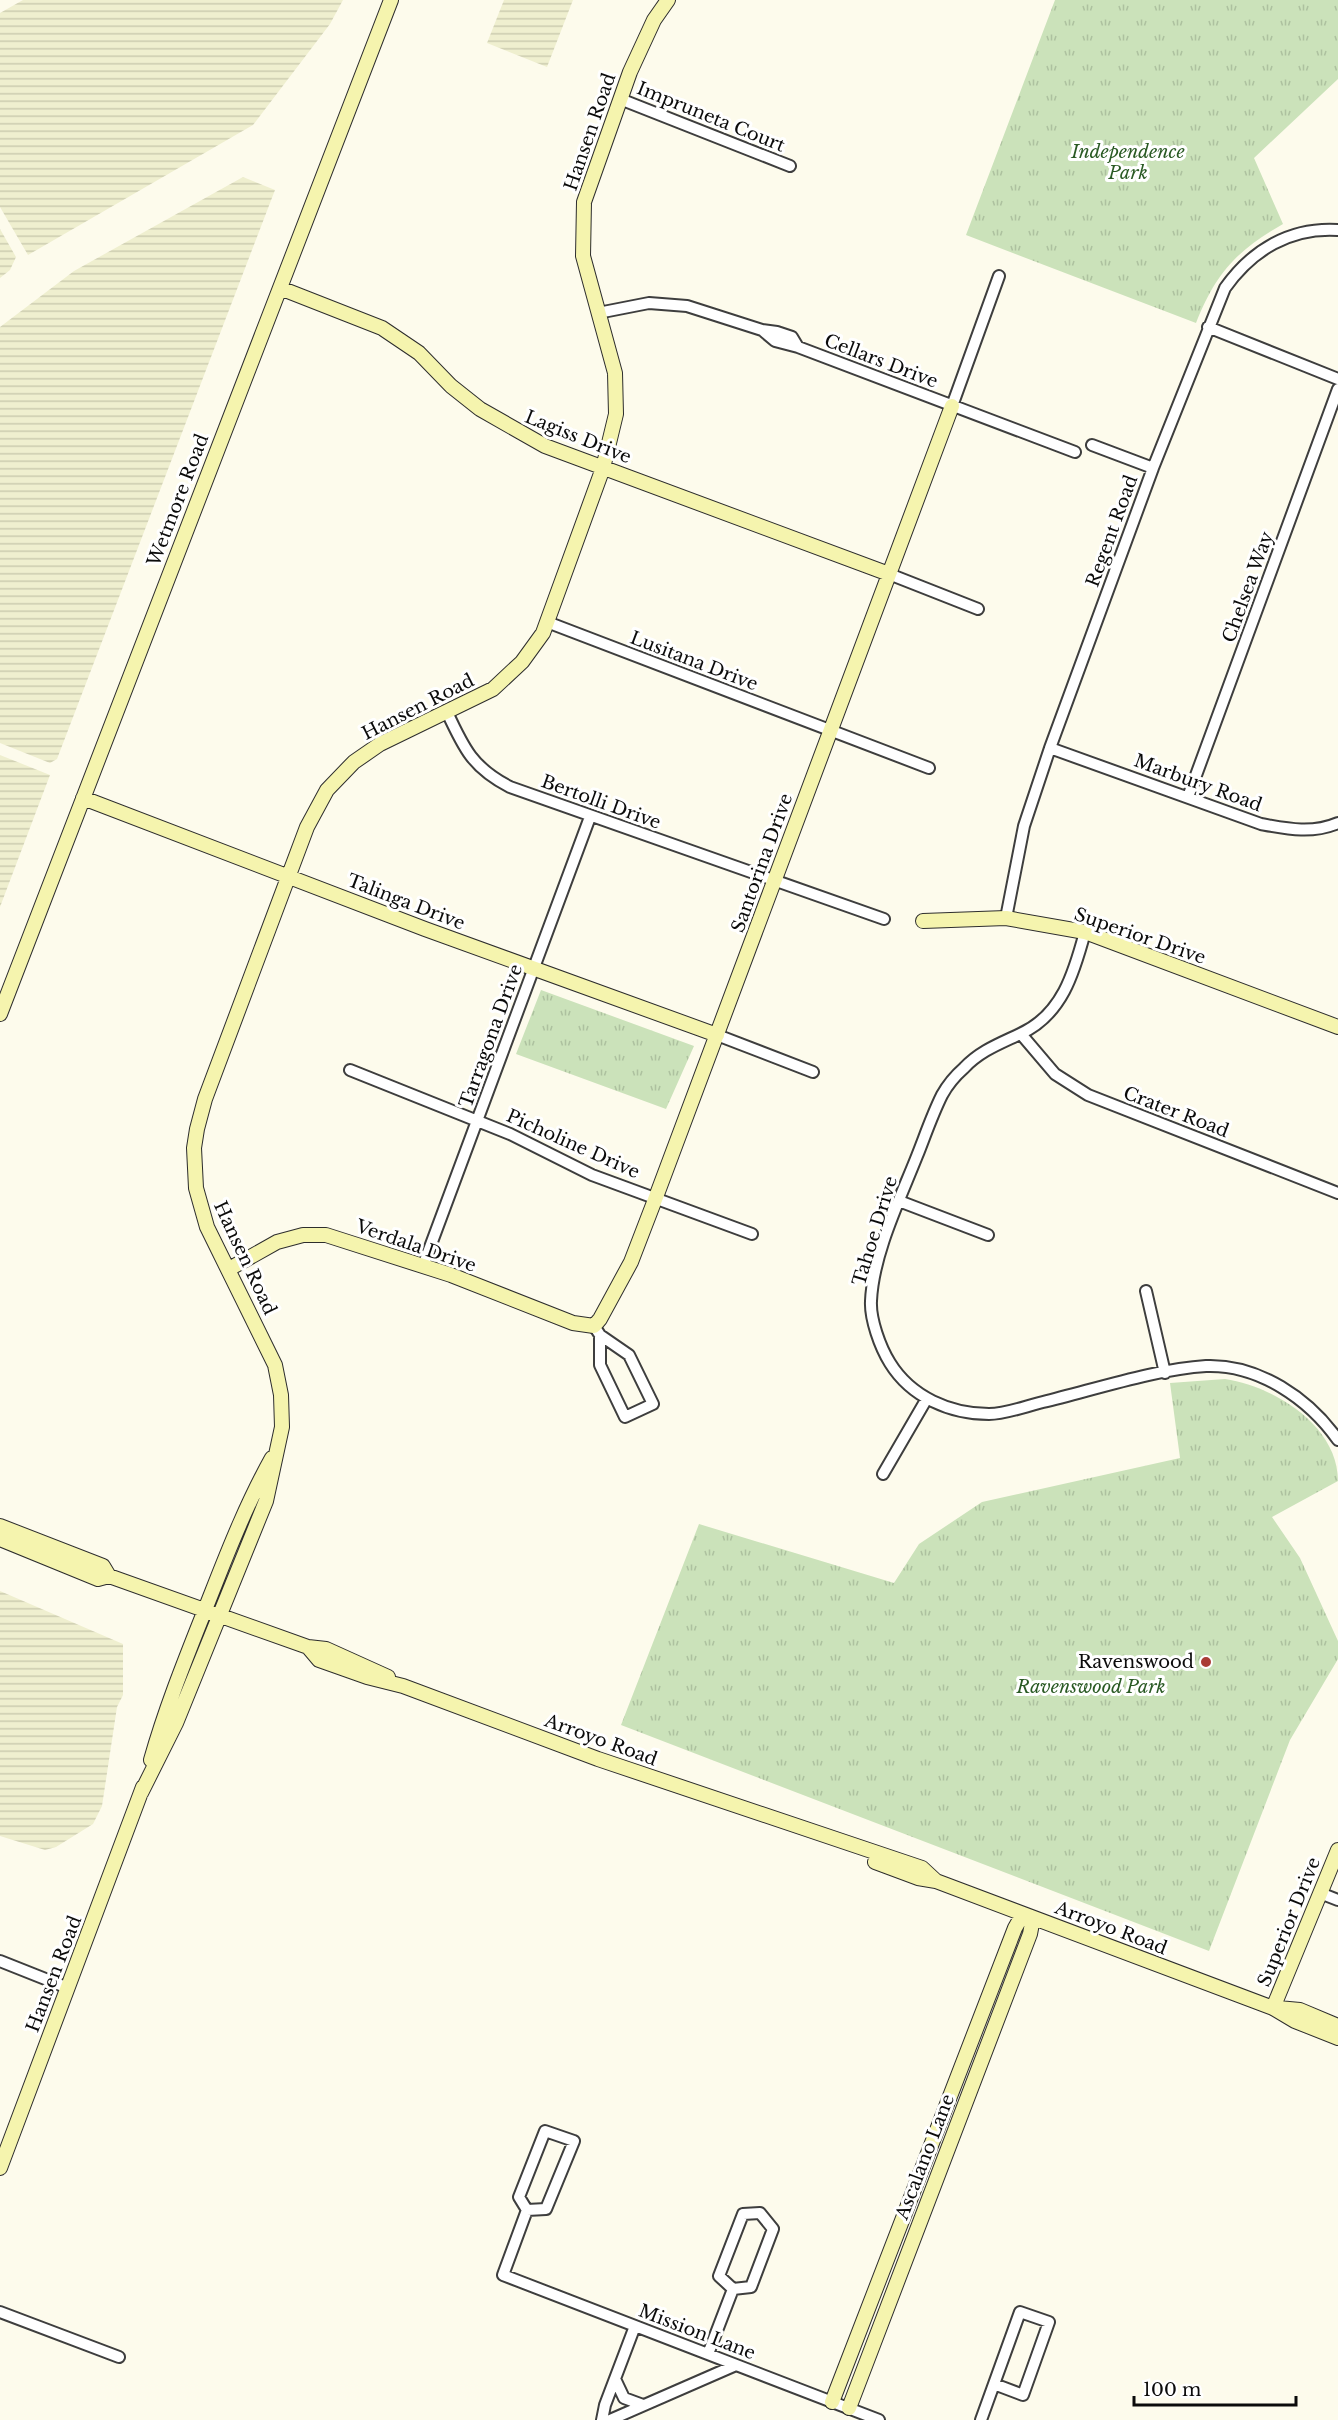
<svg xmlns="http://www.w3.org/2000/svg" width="1338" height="2420" font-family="'Libre Baskerville',serif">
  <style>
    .farmland { fill: url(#farmland-rules) }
    .park { fill: url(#park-tufts) }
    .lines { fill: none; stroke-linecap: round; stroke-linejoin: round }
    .street-casing { stroke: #3e3e3e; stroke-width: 14 }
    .secondary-casing { stroke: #2d2d2d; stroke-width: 16 }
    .street { stroke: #fff; stroke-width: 10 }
    .secondary { stroke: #f5f4ae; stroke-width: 14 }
    .poi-dot { fill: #aa3b35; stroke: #fff; stroke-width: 2 }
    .labels { text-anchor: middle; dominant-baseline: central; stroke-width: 6; stroke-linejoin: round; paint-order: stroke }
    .street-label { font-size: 18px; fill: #0b0b0b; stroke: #fff }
    .park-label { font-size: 18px; font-style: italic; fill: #2a5a24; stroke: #fff }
    .poi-label { font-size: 18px; fill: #0b0b0b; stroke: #fff; text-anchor: end }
  </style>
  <defs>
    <pattern id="farmland-rules" width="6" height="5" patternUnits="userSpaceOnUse" patternTransform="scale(1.5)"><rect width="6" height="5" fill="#efefcf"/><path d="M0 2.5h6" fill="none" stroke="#ccccb0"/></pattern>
    <pattern id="park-tufts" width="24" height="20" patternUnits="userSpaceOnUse" patternTransform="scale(1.5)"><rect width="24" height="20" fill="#cbe2ba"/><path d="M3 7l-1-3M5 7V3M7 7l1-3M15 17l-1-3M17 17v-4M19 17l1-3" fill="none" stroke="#adc19f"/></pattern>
  </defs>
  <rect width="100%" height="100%" fill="#fdfbec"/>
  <path class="farmland" d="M 23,0 L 343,0 L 330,24 L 253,125 L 28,255 L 0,207 L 0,13 Z
    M 504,0 L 573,0 L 547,67 L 487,43 Z
    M 243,177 L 275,190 L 57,759 L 50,763 L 0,743 L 0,327 L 74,271 Z
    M 0,229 L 16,257 L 10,270 L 0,278 Z
    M 0,755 L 50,775 L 0,907 Z
    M 0,1591 L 123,1644 L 123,1695 L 117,1707 L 102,1806 L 93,1824 L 56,1847 L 45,1850 L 0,1836 Z"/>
  <path class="park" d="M 1055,0 L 1338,0 L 1338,79 L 1254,158 L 1283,224 C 1236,251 1216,273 1196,323 L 966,235 Z
    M 541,990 L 694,1046 L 666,1109 L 516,1054 Z
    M 1225,1379 C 1273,1386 1338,1425 1338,1481 L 1272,1517 L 1300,1558 L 1338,1641 L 1338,1659 L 1290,1740 L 1209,1951 L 621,1725 L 699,1524 L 894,1583 L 919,1544 L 982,1502 L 1180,1458 L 1170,1383 Z"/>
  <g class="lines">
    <g class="street-casing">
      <path id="street" d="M 620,99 L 790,166
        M 598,313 L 649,303 L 687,306 L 762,330 L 777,332 L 792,337 L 798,347
        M 1208,327 L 1338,379
        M 762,330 L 775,341 L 798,347 L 1075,452
        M 952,406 L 999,276
        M 1092,445 L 1153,468
        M 889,574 L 978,609
        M 547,622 L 929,768
        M 447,712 C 464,749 473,768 510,787 L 884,919
        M 1050,748 L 1261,824 C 1288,829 1312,834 1338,823
        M 1188,797 L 1338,389
        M 1006,918 L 1024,826 L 1050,748 L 1153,468 L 1225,288 C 1252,250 1290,227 1338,230
        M 1085,932 C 1074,973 1062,1015 1020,1034 C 999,1044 980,1051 964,1068 C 956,1075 947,1086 942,1095 C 932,1115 925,1136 917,1156 C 900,1199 873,1254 871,1301 C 870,1319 880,1347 890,1363 C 911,1397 950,1414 989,1414 C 1006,1414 1026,1406 1043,1402 C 1093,1390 1156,1369 1206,1366 C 1259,1364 1309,1399 1338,1440
        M 1021,1034 L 1055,1074 L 1088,1095 L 1338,1193
        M 717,1035 L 813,1072
        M 350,1070 L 510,1134 L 592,1175 L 752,1234
        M 899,1201 L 988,1235
        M 423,1266 L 590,817
        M 1146,1291 L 1165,1373
        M 594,1326 L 600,1335 L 629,1355 L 653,1404 L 625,1417 L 600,1365 L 600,1335
        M 883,1474 L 926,1400
        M 1320,1893 L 1338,1900
        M 0,1961 L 68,1988
        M 527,2210 L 546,2209 L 574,2141 L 545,2131 L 519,2197 L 527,2210 L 503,2275 L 879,2420
        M 0,2312 L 119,2357
        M 708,2354 L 733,2289 L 719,2276 L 743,2214 L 760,2213 L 773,2229 L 751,2287 L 733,2289
        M 615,2379 L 624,2398 L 643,2405
        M 602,2420 L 605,2405 L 635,2326
        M 610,2420 L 736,2365
        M 981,2420 L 1020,2312 L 1049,2322 L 1023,2395 L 994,2384"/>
    </g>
    <g class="secondary-casing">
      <path id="secondary" d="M 280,288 L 382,328 L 419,353 L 451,386 L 480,409 L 545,446 L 889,574
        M 83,798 L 425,929 L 717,1035
        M 923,921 L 1006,918 L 1085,932 L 1338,1027
        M 0,1014 L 391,0
        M 229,1269 L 277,1242 L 303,1235 L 326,1235 L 451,1275 L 573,1323 L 594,1326 L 600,1319 L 631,1262 L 656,1197 L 952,406
        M 0,1526 L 103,1566 L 109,1576
        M 0,1539 L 98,1579 L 109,1576 L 308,1647 L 326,1649 L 388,1677
        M 308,1647 L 319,1660 L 367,1677 L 403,1686 L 598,1759 L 922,1868 L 936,1881
        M 151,1760 C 167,1703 190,1648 212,1592 C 230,1546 248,1501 272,1458
        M 141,1793 L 176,1723 L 266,1501 L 282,1427 L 281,1395 L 275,1365 L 207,1227 L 196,1188 L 194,1148 L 197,1129 L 205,1099 L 307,827 L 327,790 L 354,762 L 380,744 L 493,689 L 522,662 L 543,633 L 603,468 L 616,414 L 615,373 L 583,256 L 584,202 L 630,72 L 654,20 L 668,0
        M 875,1862 L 918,1878 L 936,1881 L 1273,2008 L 1295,2021 L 1338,2038
        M 1273,2008 L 1338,1850
        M 1278,2008 L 1300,2010 L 1338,2026
        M 0,2168 L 143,1787
        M 832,2402 L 1015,1928 L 1023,1914
        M 849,2408 L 1030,1934 L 1033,1918"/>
    </g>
    <use href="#street" class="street"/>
    <use href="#secondary" class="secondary"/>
  </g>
  <circle class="poi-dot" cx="1206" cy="1662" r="6"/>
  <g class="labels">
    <g class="street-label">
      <text transform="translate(711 117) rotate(22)">Impruneta Court</text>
      <text transform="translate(590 132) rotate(-71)">Hansen Road</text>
      <text transform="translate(881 361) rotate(21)">Cellars Drive</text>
      <text transform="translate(578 437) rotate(22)">Lagiss Drive</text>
      <text transform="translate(178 500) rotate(-69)">Wetmore Road</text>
      <text transform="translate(1112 531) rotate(-70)">Regent Road</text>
      <text transform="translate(1248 587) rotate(-70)">Chelsea Way</text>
      <text transform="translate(694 661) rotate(21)">Lusitana Drive</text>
      <text transform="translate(418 707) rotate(-27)">Hansen Road</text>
      <text transform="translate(1198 783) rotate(20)">Marbury Road</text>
      <text transform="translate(601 802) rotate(20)">Bertolli Drive</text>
      <text transform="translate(762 863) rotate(-70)">Santorina Drive</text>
      <text transform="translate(406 902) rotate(21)">Talinga Drive</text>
      <text transform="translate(1140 936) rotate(19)">Superior Drive</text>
      <text transform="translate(491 1036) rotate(-70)">Tarragona Drive</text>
      <text transform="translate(1176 1112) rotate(21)">Crater Road</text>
      <text transform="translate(573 1144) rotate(24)">Picholine Drive</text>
      <text transform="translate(875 1231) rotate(-73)">Tahoe Drive</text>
      <text transform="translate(416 1246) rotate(19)">Verdala Drive</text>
      <text transform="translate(245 1258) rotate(65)">Hansen Road</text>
      <text transform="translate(601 1740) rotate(20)">Arroyo Road</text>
      <text transform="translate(1289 1922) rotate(-68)">Superior Drive</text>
      <text transform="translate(1111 1928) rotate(21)">Arroyo Road</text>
      <text transform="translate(54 1974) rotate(-69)">Hansen Road</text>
      <text transform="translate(925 2157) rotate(-69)">Ascalano Lane</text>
      <text transform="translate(697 2332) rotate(21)">Mission Lane</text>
    </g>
    <g class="park-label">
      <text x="1128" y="152">Independence<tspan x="1128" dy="21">Park</tspan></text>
      <text x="1091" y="1687">Ravenswood Park</text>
    </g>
    <g class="poi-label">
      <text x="1194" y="1662">Ravenswood</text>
    </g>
  </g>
  <path d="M1134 2396v9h162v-9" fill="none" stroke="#0b0b0b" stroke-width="3"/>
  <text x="1143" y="2396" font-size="18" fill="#0b0b0b" stroke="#ffffff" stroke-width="4.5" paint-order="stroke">100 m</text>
</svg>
